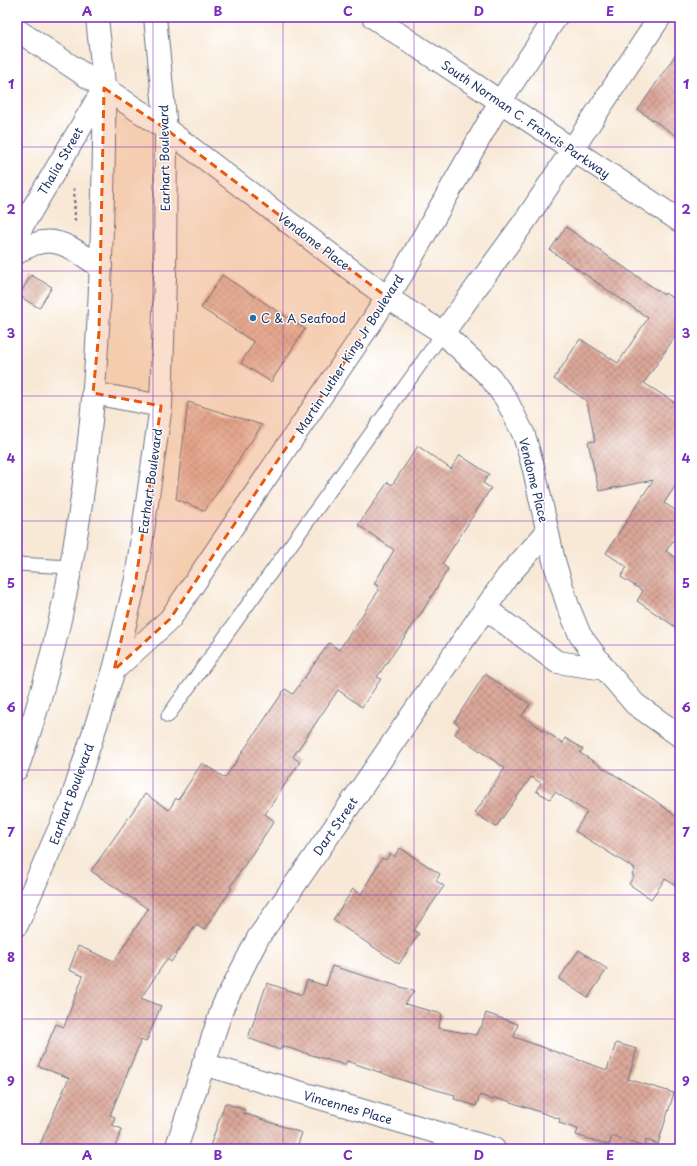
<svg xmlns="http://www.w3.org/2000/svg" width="697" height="1166" font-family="'Playpen Sans',sans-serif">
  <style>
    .building { fill: url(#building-cross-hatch) }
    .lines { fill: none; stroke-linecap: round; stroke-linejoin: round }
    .service-casing { stroke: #687088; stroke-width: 15 }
    .minor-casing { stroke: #687088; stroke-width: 24 }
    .tertiary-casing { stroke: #687088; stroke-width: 24 }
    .primary-casing { stroke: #687088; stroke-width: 24 }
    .path { stroke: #687088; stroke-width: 2.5; stroke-dasharray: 3 3; stroke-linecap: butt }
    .service { stroke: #fff; stroke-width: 13 }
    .minor { stroke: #fff; stroke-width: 22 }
    .tertiary { stroke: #fff; stroke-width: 22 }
    .primary { stroke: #fff; stroke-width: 22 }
    .marked { fill: #e8590c; fill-opacity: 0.2; stroke: #e8590c; stroke-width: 3; stroke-dasharray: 8 5; stroke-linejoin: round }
    .grid { fill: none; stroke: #7b2cbf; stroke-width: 1; stroke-opacity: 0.55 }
    .poi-dot { fill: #1f6fb2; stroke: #fff; stroke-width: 1.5 }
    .labels { text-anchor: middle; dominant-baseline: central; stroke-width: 3; stroke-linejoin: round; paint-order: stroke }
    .street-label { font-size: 12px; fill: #1b2f5e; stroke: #fff }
    .poi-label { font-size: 12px; fill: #1b2f5e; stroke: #fff; text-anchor: start }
    .neatline { fill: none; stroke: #7b2cbf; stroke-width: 1.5 }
    .grid-label { font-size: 13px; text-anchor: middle; font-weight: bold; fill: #7b2cbf }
  </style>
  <defs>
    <pattern id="building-cross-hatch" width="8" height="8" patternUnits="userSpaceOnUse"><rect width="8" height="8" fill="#dba799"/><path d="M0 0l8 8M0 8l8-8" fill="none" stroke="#b18880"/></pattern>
  </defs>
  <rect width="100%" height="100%" fill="#fff"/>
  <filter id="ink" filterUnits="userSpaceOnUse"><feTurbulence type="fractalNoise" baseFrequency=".025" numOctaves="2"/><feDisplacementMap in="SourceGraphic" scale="8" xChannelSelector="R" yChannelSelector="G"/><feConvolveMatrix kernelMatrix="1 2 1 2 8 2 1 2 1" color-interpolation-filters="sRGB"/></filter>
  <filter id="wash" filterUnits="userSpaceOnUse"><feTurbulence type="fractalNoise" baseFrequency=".012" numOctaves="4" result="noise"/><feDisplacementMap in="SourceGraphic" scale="16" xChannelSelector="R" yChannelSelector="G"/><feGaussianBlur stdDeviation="0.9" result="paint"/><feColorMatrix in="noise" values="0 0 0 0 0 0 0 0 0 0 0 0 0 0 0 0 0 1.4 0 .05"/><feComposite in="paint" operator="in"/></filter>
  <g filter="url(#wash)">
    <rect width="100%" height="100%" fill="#f8e9d7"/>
    <g id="blocks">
      <path class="building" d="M 680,48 L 680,138 L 638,110 Z
        M 566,227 L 664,295 L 665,293 L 680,303 L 680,329 L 644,383 L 680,406 L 680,479 L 664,503 L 680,513 L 680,530 L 666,551 L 680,561 L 680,630 L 637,601 L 643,591 L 621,577 L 627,567 L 606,553 L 653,480 L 599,491 L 588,442 L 595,441 L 587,401 L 554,379 L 580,339 L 618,363 L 648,318 L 550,250 Z
        M 31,275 L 52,287 L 39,308 L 19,296 Z
        M 222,275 L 305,329 L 271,382 L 241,363 L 254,342 L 201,308 Z
        M 188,402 L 262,425 L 205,511 L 176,499 Z
        M 418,446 L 451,469 L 460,455 L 489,474 L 483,483 L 491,488 L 442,564 L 448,569 L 422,612 L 377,677 L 381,679 L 362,707 L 338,690 L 293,757 L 300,762 L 265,814 L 274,821 L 230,887 L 232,888 L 204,930 L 196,925 L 171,962 L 167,959 L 141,998 L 161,1006 L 146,1042 L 141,1040 L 110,1115 L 115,1117 L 112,1125 L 122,1129 L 114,1149 L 38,1149 L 69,1078 L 38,1066 L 56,1024 L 64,1027 L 83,976 L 69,970 L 78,946 L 114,961 L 148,909 L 91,871 L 145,794 L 169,810 L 176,798 L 178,800 L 202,763 L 225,778 L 285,689 L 293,694 L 329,643 L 339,650 L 379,590 L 377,589 L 379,586 L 374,584 L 394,550 L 358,525 L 388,482 L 392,485 Z
        M 485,674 L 530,704 L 522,716 L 563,743 L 565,738 L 583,749 L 580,753 L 653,799 L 680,819 L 680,888 L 665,879 L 651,899 L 629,884 L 634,876 L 632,875 L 635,869 L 575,831 L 587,812 L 555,792 L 550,799 L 536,791 L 541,783 L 531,777 L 496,827 L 475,813 L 505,768 L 455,734 L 460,726 L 454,722 Z
        M 400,848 L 440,874 L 436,881 L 444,886 L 414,930 L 419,934 L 399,964 L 333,920 L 353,889 L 361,894 L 382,858 L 386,860 L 390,854 L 394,857 Z
        M 579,950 L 607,969 L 588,998 L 559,979 Z
        M 332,966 L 414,991 L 405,1004 L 442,1014 L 438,1028 L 476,1035 L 479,1028 L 481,1028 L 486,1013 L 518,1024 L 514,1037 L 607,1070 L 616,1043 L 637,1049 L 628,1079 L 674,1093 L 658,1144 L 646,1140 L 644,1147 L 612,1136 L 609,1145 L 576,1135 L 578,1129 L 559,1123 L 560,1119 L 505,1100 L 494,1098 L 493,1100 L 480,1095 L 476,1106 L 454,1099 L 455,1095 L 408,1082 L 347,1061 L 345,1065 L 282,1046 L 280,1050 L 248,1038 L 267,983 L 302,995 L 307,980 L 326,986 Z
        M 225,1103 L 245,1110 L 243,1113 L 302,1133 L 296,1149 L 209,1149 Z"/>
    </g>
  </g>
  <g filter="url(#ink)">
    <use href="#blocks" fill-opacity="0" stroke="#687088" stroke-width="1"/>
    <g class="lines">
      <g class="service-casing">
        <path id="service" d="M 17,564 L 70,567
          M 168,716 L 443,333"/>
      </g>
      <g class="minor-casing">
        <path id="minor" d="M 373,17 L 680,221
          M 166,129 L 388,298 L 443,333 L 490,377 L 506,399 L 524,435 L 534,470 L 554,561 L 568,606 L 580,635 L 605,669 L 635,704 L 680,736
          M 17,235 L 104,88
          M 17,253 C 53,229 69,247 101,267
          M 443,333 L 527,218 L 660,17
          M 485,608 L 557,662 L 605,669
          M 114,670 L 170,619 L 372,321 L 404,271 L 500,102 L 556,17
          M 203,1064 L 494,1149
          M 176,1149 L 223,1006 L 258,938 L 507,577 L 547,532"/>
      </g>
      <g class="tertiary-casing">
        <path id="tertiary" d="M 17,30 L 166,129"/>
      </g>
      <g class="primary-casing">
        <path id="primary" d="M 93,393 L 161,406
          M 17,769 C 76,605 96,430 101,258 C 103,202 105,145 104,89 C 103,65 99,41 97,17
          M 17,925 L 71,802 L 114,670 L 136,579 L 161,406 L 165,278 L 166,129 L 155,17"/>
      </g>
      <path class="path" d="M 74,188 L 75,223"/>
      <use href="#service" class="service"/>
      <use href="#minor" class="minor"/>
      <use href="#tertiary" class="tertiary"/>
      <use href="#primary" class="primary"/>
    </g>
  </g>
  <path class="marked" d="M 104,88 L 166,129 L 388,298 L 170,619 L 114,670 L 136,579 L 161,406 L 93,393 L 99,332 Z"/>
  <path class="grid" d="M 153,17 L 153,1149M 283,17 L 283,1149M 414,17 L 414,1149M 544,17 L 544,1149M 17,147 L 680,147M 17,271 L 680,271M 17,396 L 680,396M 17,521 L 680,521M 17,645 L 680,645M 17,770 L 680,770M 17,895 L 680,895M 17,1019 L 680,1019"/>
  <circle class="poi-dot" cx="253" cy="318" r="4"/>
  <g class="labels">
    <g class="street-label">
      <text transform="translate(526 119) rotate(34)">South Norman C. Francis Parkway</text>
      <text transform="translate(164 158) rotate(-91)">Earhart Boulevard</text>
      <text transform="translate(60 161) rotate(-60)">Thalia Street</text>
      <text transform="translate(314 241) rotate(37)">Vendome Place</text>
      <text transform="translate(349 354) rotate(-57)">Martin Luther King Jr Boulevard</text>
      <text transform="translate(534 480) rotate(76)">Vendome Place</text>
      <text transform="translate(150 481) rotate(-82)">Earhart Boulevard</text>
      <text transform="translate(71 794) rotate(-70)">Earhart Boulevard</text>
      <text transform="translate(335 826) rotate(-55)">Dart Street</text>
      <text transform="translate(348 1107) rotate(16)">Vincennes Place</text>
    </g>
    <g class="poi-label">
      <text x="261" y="318">C &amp; A Seafood</text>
    </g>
  </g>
  <rect width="697" height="1166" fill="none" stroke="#fff" stroke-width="44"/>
  <rect x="22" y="22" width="653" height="1122" class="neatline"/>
  <g class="grid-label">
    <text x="87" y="16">A</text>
    <text x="218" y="16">B</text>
    <text x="348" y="16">C</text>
    <text x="479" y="16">D</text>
    <text x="610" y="16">E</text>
    <text x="11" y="89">1</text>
    <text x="686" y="89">1</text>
    <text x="11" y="214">2</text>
    <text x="686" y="214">2</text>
    <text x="11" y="338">3</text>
    <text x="686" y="338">3</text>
    <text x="11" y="463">4</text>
    <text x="686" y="463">4</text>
    <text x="11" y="588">5</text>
    <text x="686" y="588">5</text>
    <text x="11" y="712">6</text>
    <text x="686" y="712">6</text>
    <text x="11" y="837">7</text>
    <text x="686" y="837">7</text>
    <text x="11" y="962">8</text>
    <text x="686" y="962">8</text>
    <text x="11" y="1086">9</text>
    <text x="686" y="1086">9</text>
    <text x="87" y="1160">A</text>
    <text x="218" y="1160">B</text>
    <text x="348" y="1160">C</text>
    <text x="479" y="1160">D</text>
    <text x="610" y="1160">E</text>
  </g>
</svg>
